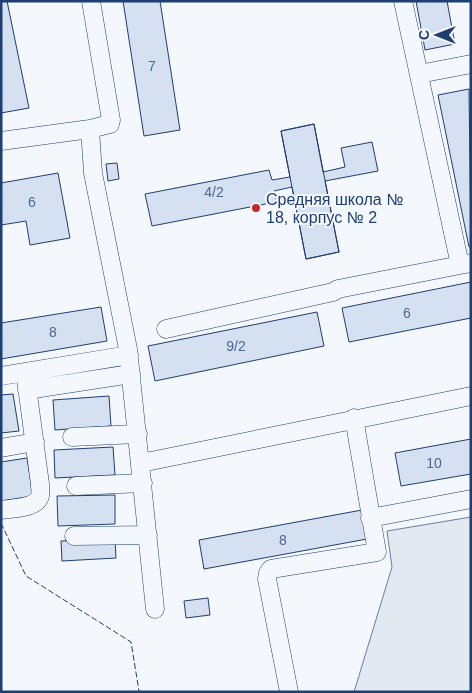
<svg xmlns="http://www.w3.org/2000/svg" width="472" height="693" font-family="Helvetica,sans-serif">
  <style>
    .green { fill: #e3e9f0; stroke: #687fa3 }
    .building { fill: #d5e0f0; stroke: #1d3f73 }
    .lines { fill: none; stroke-linecap: round; stroke-linejoin: round }
    .minor-casing { stroke: #1d3f73; stroke-width: 19 }
    .minor { stroke: #f4f7fb; stroke-width: 18 }
    .fence { stroke: #1d3f73; stroke-width: 1; stroke-dasharray: 6 2.5; stroke-linecap: butt }
    .poi-dot { fill: #c62828; stroke: #f4f7fb; stroke-width: 2 }
    .labels { text-anchor: middle; dominant-baseline: central; stroke-width: 4; stroke-linejoin: round; paint-order: stroke }
    .number-label { font-size: 14px; fill: #4b6792 }
    .poi-label { font-size: 16px; fill: #1d3f73; stroke: #f4f7fb; text-anchor: start }
  </style>
  <rect width="100%" height="100%" fill="#f4f7fb"/>
  <path class="green" d="M 471,517 L 471,692 L 354,692 L 392,567 L 387,531 Z"/>
  <path class="building" d="M 1,1 L 7,1 L 29,108 L 1,113 Z
    M 123,1 L 160,1 L 180,130 L 144,136 Z
    M 416,1 L 447,1 L 455,44 L 425,50 Z
    M 469,89 L 471,247 L 469,247 L 438,95 Z
    M 314,124 L 323,172 L 345,167 L 341,148 L 372,142 L 378,171 L 325,181 L 339,252 L 306,259 L 292,187 L 274,191 L 276,202 L 152,226 L 145,194 L 269,170 L 272,180 L 290,177 L 281,131 Z
    M 314,124 L 339,252 L 306,259 L 281,131 Z
    M 117,163 L 119,179 L 108,181 L 106,164 Z
    M 58,173 L 70,238 L 30,245 L 26,221 L 1,225 L 1,183 Z
    M 471,282 L 471,318 L 349,342 L 342,308 Z
    M 101,307 L 107,341 L 1,359 L 1,323 Z
    M 317,312 L 324,346 L 155,381 L 148,346 Z
    M 13,394 L 19,431 L 1,433 L 1,395 Z
    M 109,396 L 111,426 L 55,430 L 53,400 Z
    M 471,439 L 471,474 L 401,486 L 395,453 Z
    M 113,447 L 115,475 L 55,478 L 54,450 Z
    M 27,458 L 33,496 L 1,501 L 1,462 Z
    M 115,495 L 115,524 L 58,526 L 57,496 Z
    M 362,510 L 367,539 L 204,569 L 199,540 Z
    M 115,539 L 116,558 L 62,561 L 61,541 Z
    M 208,598 L 210,615 L 186,618 L 184,601 Z"/>
  <g class="lines">
    <g class="minor-casing">
      <path id="minor" d="M 403,1 L 460,265 L 471,263
        M 419,74 L 471,64
        M 90,129 L 93,173 L 128,349 L 155,609
        M 1,141 L 90,129 L 110,124 L 111,120 L 91,1
        M 166,329 L 333,292 L 338,289 L 460,265
        M 1,376 L 129,355
        M 27,390 L 131,374
        M 72,437 L 138,434
        M 1,448 L 35,442
        M 141,463 L 471,396
        M 76,486 L 143,483
        M 1,510 C 12,508 36,509 40,496 C 41,493 40,487 40,484 L 25,372
        M 370,518 L 471,499
        M 74,536 L 148,535
        M 289,692 L 267,579 L 268,573 L 271,569 L 377,552 L 354,418"/>
    </g>
    <use href="#minor" class="minor"/>
    <path class="fence" d="M 1,523 L 26,576 L 131,642 L 139,691 L 137,692"/>
  </g>
  <circle class="poi-dot" cx="256" cy="208" r="5"/>
  <g class="labels">
    <g class="number-label">
      <text x="152" y="66">7</text>
      <text x="214" y="192">4/2</text>
      <text x="32" y="202">6</text>
      <text x="407" y="313">6</text>
      <text x="53" y="332">8</text>
      <text x="236" y="346">9/2</text>
      <text x="434" y="463">10</text>
      <text x="283" y="540">8</text>
    </g>
    <g class="poi-label">
      <text x="266" y="199">Средняя школа №<tspan x="266" dy="18">18, корпус № 2</tspan></text>
    </g>
  </g>
  <rect width="472" height="693" fill="none" stroke="#1d3f73" stroke-width="5"/>
  <g transform="translate(437 35) rotate(270)" stroke="#f4f7fb" stroke-width="4" paint-order="stroke">
  <path d="M0-4L9 19L0 12L-9 19Z" fill="#1d3f73"/>
  <text y="-8" font-size="14" font-weight="bold" text-anchor="middle" fill="#1d3f73">С</text>
  </g>
</svg>
